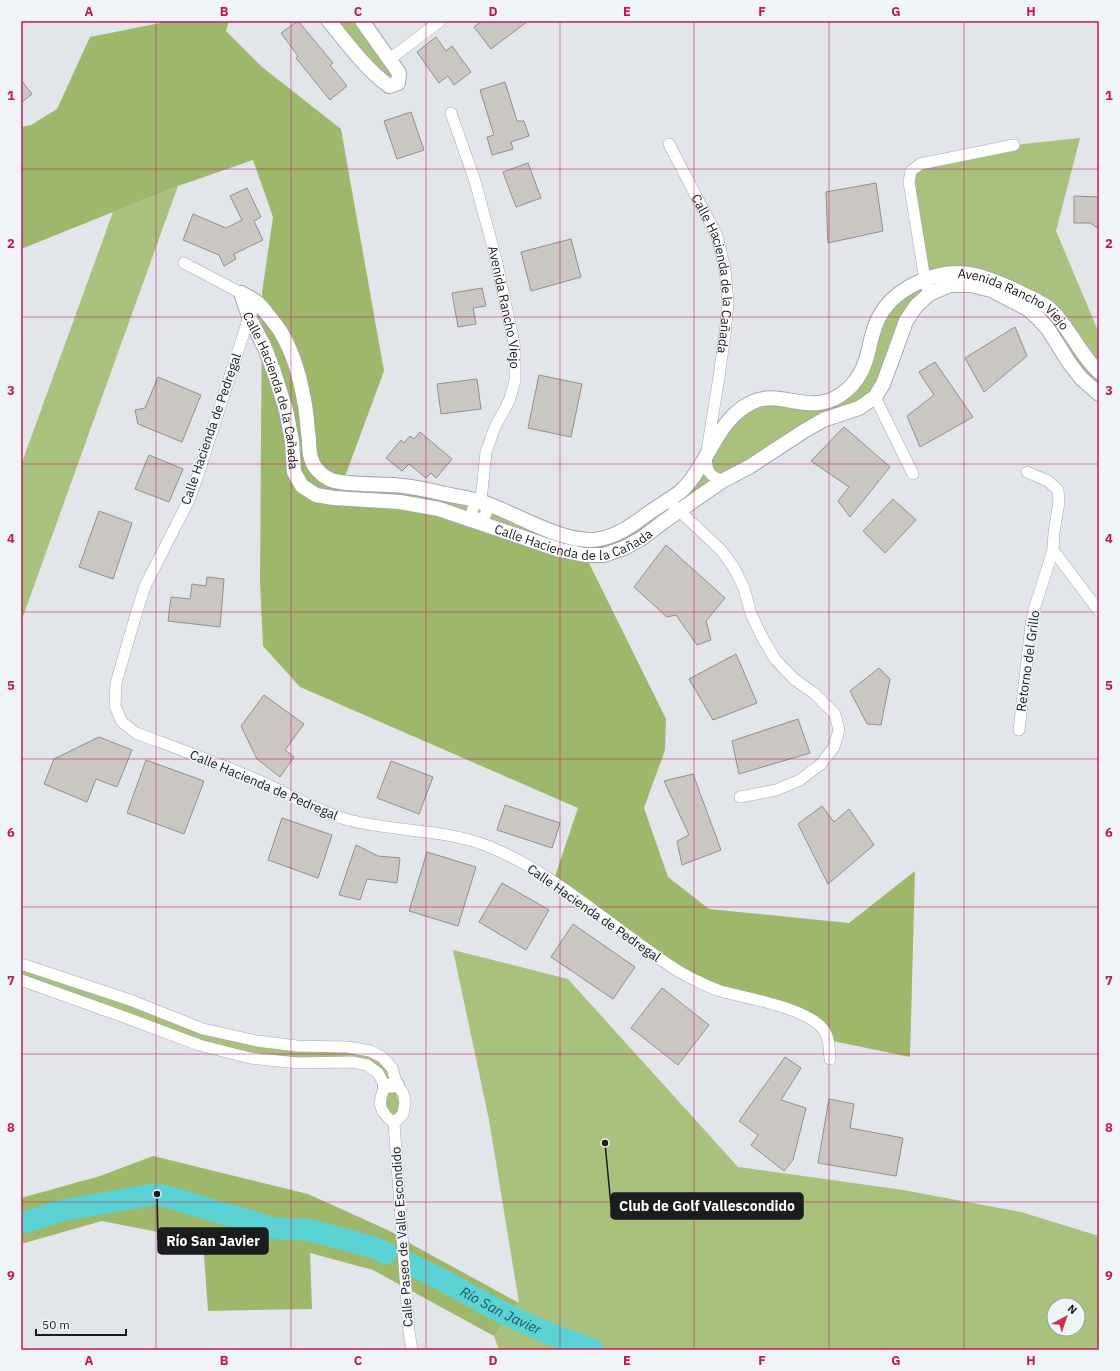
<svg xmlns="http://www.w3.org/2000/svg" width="1120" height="1371" font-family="'IBM Plex Sans',sans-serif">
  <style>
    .green { fill: #a8c17c; fill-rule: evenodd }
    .forest { fill: #9db86b }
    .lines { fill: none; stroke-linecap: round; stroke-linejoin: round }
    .river { stroke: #5bd3d4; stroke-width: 22 }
    .building { fill: #cbc7c3; stroke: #928e8b }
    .minor-casing { stroke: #a4a8ac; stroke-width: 12 }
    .tertiary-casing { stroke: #a4a8ac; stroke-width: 16 }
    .minor { stroke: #fff; stroke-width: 11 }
    .tertiary { stroke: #fff; stroke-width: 14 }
    .grid { fill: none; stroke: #c2185b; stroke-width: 1; stroke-opacity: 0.55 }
    .labels { text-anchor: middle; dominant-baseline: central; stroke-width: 3; stroke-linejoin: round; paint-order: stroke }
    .street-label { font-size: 13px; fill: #1a1c1d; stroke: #eff4f7 }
    .water-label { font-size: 14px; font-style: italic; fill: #225556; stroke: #eff4f7 }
    .leader { fill: none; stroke: #1a1c1d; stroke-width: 1.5 }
    .callout-dot { fill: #1a1c1d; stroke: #eff4f7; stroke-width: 1.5 }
    .callout { fill: #1a1c1d; stroke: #1a1c1d; stroke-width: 1.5 }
    .callout-label { font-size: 14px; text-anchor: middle; font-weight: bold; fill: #fff }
    .neatline { fill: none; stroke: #c2185b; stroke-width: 1.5 }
    .grid-label { font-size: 13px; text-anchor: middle; font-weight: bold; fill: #c2185b }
  </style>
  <rect width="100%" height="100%" fill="#e2e6ea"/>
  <path class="green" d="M 329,21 L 362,21 L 399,73 L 389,86 Z
    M 1080,138 L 1056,231 L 1099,333 L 1099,394 L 1048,329 L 991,290 L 950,285 L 916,306 L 875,397 L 823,420 L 604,555 L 316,495 L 249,298 L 281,332 L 330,480 L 439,493 L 586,540 L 655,509 L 706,457 L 755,401 L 800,403 L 850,388 L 881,313 L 925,280 L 911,171 L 1014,145 Z
    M 178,186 L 21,622 L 21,465 L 113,212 Z
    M 453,950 L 568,979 L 738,1167 L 903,1190 L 1021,1212 L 1099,1236 L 1099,1350 L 499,1350 L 494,1336 L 519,1303 L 489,1120 ZM 1054,1305 L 1078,1305 L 1078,1329 L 1054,1329 Z
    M 21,964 L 203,1029 L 297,1046 L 382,1057 L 405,1102 L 394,1123 L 384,1115 L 385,1086 L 367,1065 L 250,1058 L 21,980 Z"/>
  <path class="forest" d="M 162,21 L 229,21 L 226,31 L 262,67 L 341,129 L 384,371 L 343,482 L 334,498 L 400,502 L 585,555 L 666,719 L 665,750 L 644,808 L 668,877 L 709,909 L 849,923 L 915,871 L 910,1057 L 828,1040 L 813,1019 L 692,978 L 553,882 L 578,808 L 300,687 L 263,646 L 260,582 L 262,293 L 273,217 L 253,160 L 178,186 L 21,249 L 21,127 L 31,125 L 57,109 L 90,37 L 160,23 Z
    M 153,1156 L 308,1194 L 392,1232 L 402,1239 L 519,1303 L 494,1336 L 373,1270 L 310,1253 L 312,1309 L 208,1311 L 203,1241 L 102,1221 L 21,1244 L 21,1198 L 100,1176 Z"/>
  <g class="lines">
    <g class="river">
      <path d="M 21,1223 L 64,1210 L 157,1194 L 274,1228 L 309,1230 L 373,1247 L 386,1253"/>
      <path id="s1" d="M 410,1264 L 446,1282 L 505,1314 L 545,1332 L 593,1350"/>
    </g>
  </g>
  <path class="building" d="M 298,21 L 333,63 L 330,65 L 347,86 L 330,100 L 296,58 L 298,56 L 281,33 Z
    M 482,21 L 528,21 L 491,49 L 474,27 Z
    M 436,37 L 446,51 L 452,46 L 471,72 L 454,85 L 448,76 L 439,83 L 417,52 Z
    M 21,80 L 32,94 L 21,103 Z
    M 505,82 L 517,121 L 524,121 L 529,136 L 511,142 L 513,149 L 492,155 L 487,137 L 494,135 L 480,90 Z
    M 411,112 L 424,150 L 397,159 L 384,121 Z
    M 528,163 L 541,198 L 516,207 L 503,172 Z
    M 876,183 L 883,231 L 828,243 L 826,192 Z
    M 247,188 L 261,217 L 254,221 L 263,240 L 234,254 L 236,259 L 224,266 L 219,255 L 183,240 L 193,214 L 226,228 L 242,220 L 230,196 Z
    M 1074,196 L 1099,197 L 1099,229 L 1090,223 L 1074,223 Z
    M 571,239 L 581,277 L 531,291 L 521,252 Z
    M 482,288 L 486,306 L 473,308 L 476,324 L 458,327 L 452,293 Z
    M 1015,327 L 1027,356 L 984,392 L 965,358 Z
    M 935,362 L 973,417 L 920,447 L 907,416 L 934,395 L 919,372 Z
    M 539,375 L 582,384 L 571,437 L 528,428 Z
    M 158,377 L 201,395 L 182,442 L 138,424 L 135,410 L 145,408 Z
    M 477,379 L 481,409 L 441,414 L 437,384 Z
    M 844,427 L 890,467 L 850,517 L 838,501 L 849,487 L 811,461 Z
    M 420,432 L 452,459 L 436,478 L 431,473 L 426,478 L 409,464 L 402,471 L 386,458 L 401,440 L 404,443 L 410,436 L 414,439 Z
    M 149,455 L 183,469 L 169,502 L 135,489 Z
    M 893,499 L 916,520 L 885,553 L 863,531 Z
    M 99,511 L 132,523 L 113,579 L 79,567 Z
    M 666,545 L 725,598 L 706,621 L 711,640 L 697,645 L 676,615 L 667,617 L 634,587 Z
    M 207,577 L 224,579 L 220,627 L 168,621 L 171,597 L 190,599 L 192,584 L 206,586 Z
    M 736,654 L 757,703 L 713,720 L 689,679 Z
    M 879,668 L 890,679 L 881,725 L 867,724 L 850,691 Z
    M 264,695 L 304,724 L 285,750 L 294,757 L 280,777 L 257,759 L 241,726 Z
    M 798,719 L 810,753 L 739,774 L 732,741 Z
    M 99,737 L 132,750 L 117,787 L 96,779 L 87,802 L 44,784 L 54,759 Z
    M 146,760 L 204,781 L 184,834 L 127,813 Z
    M 391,761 L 433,777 L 419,814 L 377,798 Z
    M 693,774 L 721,850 L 682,865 L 677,841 L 689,835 L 664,781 Z
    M 505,805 L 560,823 L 552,848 L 497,830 Z
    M 822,806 L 834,822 L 849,809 L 874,845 L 828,884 L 798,824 Z
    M 282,818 L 332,835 L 318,878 L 268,860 Z
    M 356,845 L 378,856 L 400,858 L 397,883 L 367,879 L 360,900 L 339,895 Z
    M 427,852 L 476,867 L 458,926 L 409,911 Z
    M 502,883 L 549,910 L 526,950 L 479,922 Z
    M 573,924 L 635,967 L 613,999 L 551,957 Z
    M 662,988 L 709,1025 L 678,1065 L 631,1028 Z
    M 785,1057 L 801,1068 L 781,1100 L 806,1108 L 793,1160 L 784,1171 L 751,1145 L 758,1135 L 739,1121 Z
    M 829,1099 L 854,1104 L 850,1128 L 903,1138 L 896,1176 L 818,1163 Z"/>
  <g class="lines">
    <g class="minor-casing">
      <g id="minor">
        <path d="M 390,59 L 440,21"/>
        <path id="s2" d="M 451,113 L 475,181 L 496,259 L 515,348 L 515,381 L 509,401 L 495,427 L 486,452 L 481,501"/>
        <path id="s3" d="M 669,144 L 717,236 L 725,269 L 728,303 L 725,334 L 719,377 L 706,457 C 707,471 708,475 722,481"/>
        <path d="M 184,263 L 241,293"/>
        <path d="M 929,294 L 925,280 L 909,182 L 911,171 L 920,164 L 1014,145"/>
        <path d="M 252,312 L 249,317 L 198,475 L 190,498 L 145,586 L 137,611 L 116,683 L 115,706 L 122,722 L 136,733 C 176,748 216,762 255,779 C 285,792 313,809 345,819 C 391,832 438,828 485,845 C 542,867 589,908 638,943 C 656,956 675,971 695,980 C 703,984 712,988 720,991 C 747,998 807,1008 823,1029 C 830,1038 829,1049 830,1059"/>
        <path d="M 875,397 L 913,474"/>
        <path d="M 481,501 L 486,508 L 486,514 L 478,522 C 470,511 470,509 481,501 Z"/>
        <path d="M 673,505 L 721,550 L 734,568 L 744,588 L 751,614 L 762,637 L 775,659 L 794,679 L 815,694 L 835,714 L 839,730 L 834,747 L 821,764 L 800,780 L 776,790 L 740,797"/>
        <path d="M 1053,550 L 1099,611"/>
        <path d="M 1019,730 L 1031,625 L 1034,610 L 1053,550 L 1054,532 L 1059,502 L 1058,490 L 1048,481 L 1027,472"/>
        <path d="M 21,964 L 130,1000 L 203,1029 L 257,1041 L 297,1046 L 347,1047 L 370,1051 L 382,1057 L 392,1068 L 397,1085 L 403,1093 L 405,1102 L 403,1114 L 394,1123"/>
        <path d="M 21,980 L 127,1018 L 199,1045 L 250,1058 L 298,1063 L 352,1062 L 367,1065 L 378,1073 L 385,1086 C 377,1104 379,1111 394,1123"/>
        <path d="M 394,1123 L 409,1332 L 412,1350"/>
      </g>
    </g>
    <g class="tertiary-casing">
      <g id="tertiary">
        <path d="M 329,21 C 348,44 365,68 389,86 L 398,83 L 399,73 L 362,21"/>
        <path id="s4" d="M 241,293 L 249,317 L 265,348 L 274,372 L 286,410 L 292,441 L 294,472 L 302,486 L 316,495 L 334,498 L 400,502 L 439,509 L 560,550 L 585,555 L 604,555 L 624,548 L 641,539 L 663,522 L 722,481 L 749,467 L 804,431 L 823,420 L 859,408 L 875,397 L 883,384 L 890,365 L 906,321 L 916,306 L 929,294 L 950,285 L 971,285 L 991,290 L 1028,309 L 1039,319 L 1048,329 L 1070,364 L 1081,378 L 1099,394"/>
        <path id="s5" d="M 241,293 C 246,296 252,298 256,302 C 261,305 264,310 268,315 C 273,321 278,327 282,334 C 293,353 300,377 304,400 C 307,413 307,427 309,440 C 309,446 309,452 311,458 C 313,467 321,475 329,479 C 341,485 378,484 393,485 C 410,486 428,490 445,494 C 456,496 468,498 479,501 C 513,511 564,546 600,539 C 622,535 638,520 656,508 C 664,503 672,498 680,492 C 709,466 715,419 753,402 C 783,388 813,420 847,390 C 874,366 865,338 882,312 C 899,286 939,269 969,274 C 984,276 999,283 1013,289 C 1025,295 1038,300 1049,308 C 1068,324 1079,354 1099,372"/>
        <path d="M 385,1086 L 397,1085"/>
      </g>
    </g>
    <use href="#minor" class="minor"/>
    <use href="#tertiary" class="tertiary"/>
  </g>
  <path class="grid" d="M 156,21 L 156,1350M 291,21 L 291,1350M 426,21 L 426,1350M 560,21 L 560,1350M 694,21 L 694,1350M 829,21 L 829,1350M 964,21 L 964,1350M 21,169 L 1099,169M 21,317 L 1099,317M 21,464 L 1099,464M 21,612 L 1099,612M 21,759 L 1099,759M 21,907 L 1099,907M 21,1054 L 1099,1054M 21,1202 L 1099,1202"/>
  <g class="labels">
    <g class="street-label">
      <text stroke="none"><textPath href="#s3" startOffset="140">Calle Hacienda de la Cañada</textPath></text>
      <text stroke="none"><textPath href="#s5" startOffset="1043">Avenida Rancho Viejo</textPath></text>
      <text stroke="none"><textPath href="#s2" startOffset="202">Avenida Rancho Viejo</textPath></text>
      <text stroke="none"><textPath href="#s4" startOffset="103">Calle Hacienda de la Cañada</textPath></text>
      <text transform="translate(211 429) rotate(-71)">Calle Hacienda de Pedregal</text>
      <text stroke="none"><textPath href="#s4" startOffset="487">Calle Hacienda de la Cañada</textPath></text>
      <text transform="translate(1028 661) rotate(-82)">Retorno del Grillo</text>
      <text transform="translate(264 785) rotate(23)">Calle Hacienda de Pedregal</text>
      <text transform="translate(594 913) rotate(35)">Calle Hacienda de Pedregal</text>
      <text transform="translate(402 1237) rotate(-94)">Calle Paseo de Valle Escondido</text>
    </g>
    <g class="water-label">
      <text stroke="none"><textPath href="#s1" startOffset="102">Río San Javier</textPath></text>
    </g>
  </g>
  <path class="leader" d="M605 1143L611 1206M157 1194L158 1241"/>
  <g class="callout-dot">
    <circle cx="605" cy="1143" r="4"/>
    <circle cx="157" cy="1194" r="4"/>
  </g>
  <g class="callout">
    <rect x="611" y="1193" width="192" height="26" rx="4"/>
    <rect x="158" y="1228" width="110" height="26" rx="4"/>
  </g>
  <g class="callout-label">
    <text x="707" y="1211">Club de Golf Vallescondido</text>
    <text x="213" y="1246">Río San Javier</text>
  </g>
  <rect width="1120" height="1371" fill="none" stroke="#eff4f7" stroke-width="44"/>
  <g transform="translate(1066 1317) rotate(40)"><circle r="19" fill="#eff4f7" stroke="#9a9ea0"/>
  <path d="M0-3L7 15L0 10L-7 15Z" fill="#c53551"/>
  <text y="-6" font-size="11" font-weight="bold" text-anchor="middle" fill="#1a1c1d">N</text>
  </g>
  <path d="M36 1329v6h90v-6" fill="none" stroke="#1a1c1d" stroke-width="2"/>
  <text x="42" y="1329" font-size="12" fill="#1a1c1d" stroke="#eff4f7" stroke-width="3" paint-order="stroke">50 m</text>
  <rect x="22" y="22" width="1076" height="1327" class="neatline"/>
  <g class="grid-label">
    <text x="89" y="16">A</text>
    <text x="224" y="16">B</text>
    <text x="358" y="16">C</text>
    <text x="493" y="16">D</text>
    <text x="627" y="16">E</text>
    <text x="762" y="16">F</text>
    <text x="896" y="16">G</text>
    <text x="1031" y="16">H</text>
    <text x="11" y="100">1</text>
    <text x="1109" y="100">1</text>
    <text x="11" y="248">2</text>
    <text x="1109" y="248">2</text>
    <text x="11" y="395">3</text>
    <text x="1109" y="395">3</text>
    <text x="11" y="543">4</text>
    <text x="1109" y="543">4</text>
    <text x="11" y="690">5</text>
    <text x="1109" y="690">5</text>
    <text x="11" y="837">6</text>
    <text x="1109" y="837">6</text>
    <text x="11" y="985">7</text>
    <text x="1109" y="985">7</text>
    <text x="11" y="1132">8</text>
    <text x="1109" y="1132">8</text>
    <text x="11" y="1280">9</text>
    <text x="1109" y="1280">9</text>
    <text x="89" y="1365">A</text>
    <text x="224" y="1365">B</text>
    <text x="358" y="1365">C</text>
    <text x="493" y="1365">D</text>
    <text x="627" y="1365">E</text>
    <text x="762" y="1365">F</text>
    <text x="896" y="1365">G</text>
    <text x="1031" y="1365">H</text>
  </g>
</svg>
